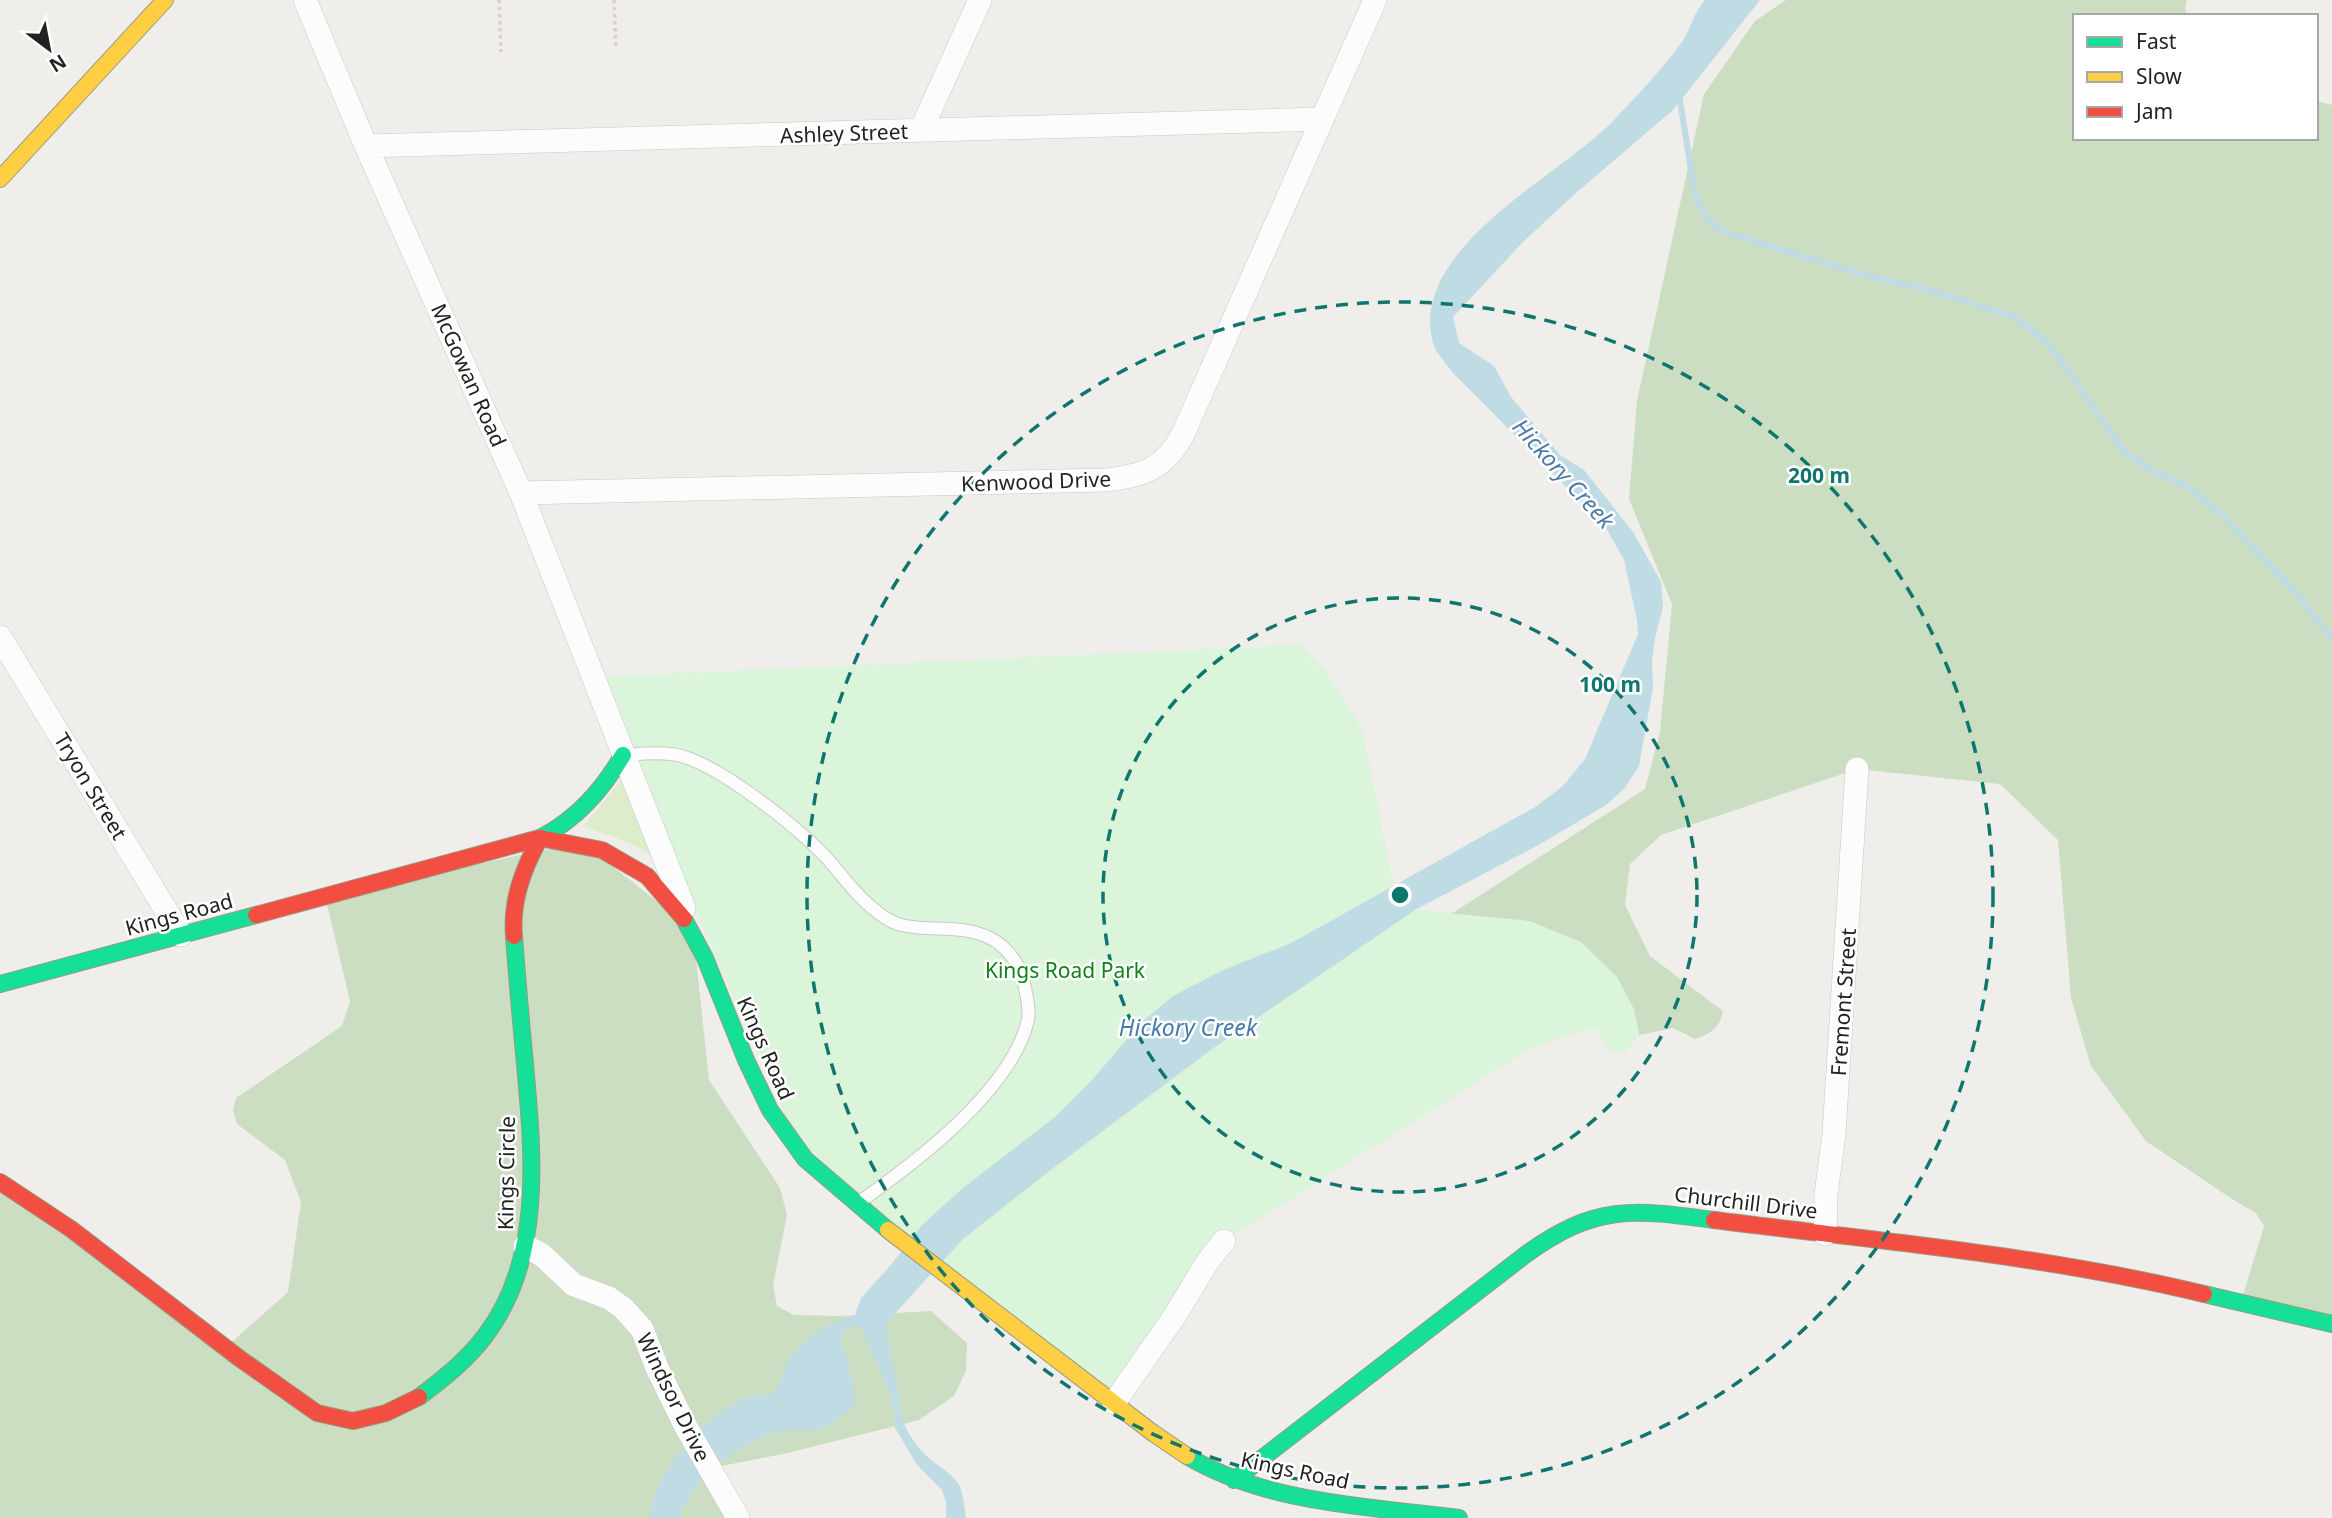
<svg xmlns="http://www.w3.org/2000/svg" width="2332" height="1518" font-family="'Noto Sans',sans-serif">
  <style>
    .grass { fill: #ddeccb }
    .forest { fill: #cbdec1 }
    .park { fill: #daf5da }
    .water { fill: #bfdbe3 }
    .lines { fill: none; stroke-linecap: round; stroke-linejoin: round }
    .stream { stroke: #bfdbe3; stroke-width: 6 }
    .lane-casing { stroke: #c9c8c7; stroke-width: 14 }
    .street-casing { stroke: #c9c8c7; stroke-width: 24 }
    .fast-casing { stroke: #999a82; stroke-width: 18 }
    .slow-casing { stroke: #999a82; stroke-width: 18 }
    .jam-casing { stroke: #999a82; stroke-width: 18 }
    .path { stroke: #dccecd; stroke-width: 3.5; stroke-dasharray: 3.5 3.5; stroke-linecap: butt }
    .lane { stroke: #fdfcfc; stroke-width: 12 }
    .street { stroke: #fdfcfc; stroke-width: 23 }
    .fast { stroke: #16e098; stroke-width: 16 }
    .slow { stroke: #ffcf43; stroke-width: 16 }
    .jam { stroke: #f24e42; stroke-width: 16 }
    .ring { fill: none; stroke: #0f766e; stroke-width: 3.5; stroke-dasharray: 12 9 }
    .labels { text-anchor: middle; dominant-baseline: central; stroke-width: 5; stroke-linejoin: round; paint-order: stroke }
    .street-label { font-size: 21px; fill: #222; stroke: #fff }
    .park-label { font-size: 21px; fill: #0c8416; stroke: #fff }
    .water-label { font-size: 23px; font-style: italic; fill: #4a7aab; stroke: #fff }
    .centre { fill: #0f766e; stroke: #fff; stroke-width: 3.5 }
    .ring-label { font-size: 21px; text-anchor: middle; font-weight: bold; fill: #0f766e; stroke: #fff; stroke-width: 5; stroke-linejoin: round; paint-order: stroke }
  </style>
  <rect width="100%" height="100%" fill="#f0eeeb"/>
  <path class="grass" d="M 622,779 L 658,860 C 635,843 611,835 583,827 Z"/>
  <path class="forest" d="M 1786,0 L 2187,0 L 2185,8 L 2188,16 L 2075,16 L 2075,138 L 2316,138 L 2316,101 L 2332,105 L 2332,1324 L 2241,1302 L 2264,1226 L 2256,1213 L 2235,1201 L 2146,1141 L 2091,1066 L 2071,998 L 2058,840 L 2000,784 L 1857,769 L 1661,835 L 1630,864 L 1625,905 L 1650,956 L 1723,1011 C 1720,1028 1710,1034 1695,1039 L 1673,1028 L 1639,1035 L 1634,1009 L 1451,914 L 1645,789 L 1660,732 L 1672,604 L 1629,499 L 1637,401 L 1704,94 L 1755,21 Z
    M 582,842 L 693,930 L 709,1080 L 780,1188 L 787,1215 L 773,1285 L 777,1306 L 794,1315 L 840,1316 L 931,1311 L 967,1343 L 966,1371 L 954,1396 L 919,1420 L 788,1453 L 706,1469 L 735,1518 L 0,1518 L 0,1189 L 226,1347 L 288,1292 L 301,1202 L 285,1160 L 237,1124 L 233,1110 L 236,1098 L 342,1026 L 350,1001 L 325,896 Z"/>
  <path class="park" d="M 1300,645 L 1326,672 L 1362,729 L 1394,886 L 1415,910 L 1530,921 L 1581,942 L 1617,977 L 1634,1009 L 1639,1035 L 1626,1052 L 1611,1052 L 1596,1028 L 1553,1040 L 1522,1054 L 1224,1241 L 1114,1403 L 802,1156 L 594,677 Z"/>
  <path class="water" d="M 1705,0 L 1760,0 L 1673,110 L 1576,193 L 1524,241 L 1453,317 L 1459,343 L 1494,366 L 1511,397 L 1560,455 L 1584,470 L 1633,532 L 1661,582 L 1663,607 L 1655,638 L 1652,661 L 1653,688 L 1639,766 L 1624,789 L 1606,805 L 1542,843 L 1415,910 L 1212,1049 L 1048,1172 L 963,1239 L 889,1320 L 886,1327 L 900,1402 C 900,1424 914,1445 930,1459 C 940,1468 953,1474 959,1485 C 964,1495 964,1507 966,1518 L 946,1518 L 946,1502 L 942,1490 L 917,1465 L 895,1428 L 892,1397 L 860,1326 C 850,1325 847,1328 842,1335 C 842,1349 858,1397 855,1404 C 853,1408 847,1412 843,1415 C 817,1439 796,1425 767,1435 C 745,1443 706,1469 694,1489 C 688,1498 684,1508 679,1518 L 648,1518 C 654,1498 660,1480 672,1462 C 686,1442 719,1410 741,1399 C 750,1395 758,1395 768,1396 C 783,1387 781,1371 790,1358 C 804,1337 831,1321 855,1315 L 861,1298 L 890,1266 L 921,1226 L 963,1188 L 1056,1116 L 1091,1081 L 1143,1021 L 1173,996 L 1221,971 L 1291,943 L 1535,807 L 1562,787 L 1585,759 L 1638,634 L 1637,620 L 1624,560 L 1605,526 L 1454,374 C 1447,365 1436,353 1433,343 C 1407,249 1560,176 1612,122 C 1637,96 1661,70 1682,42 C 1691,29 1694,11 1705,0 Z"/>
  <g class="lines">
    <path class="stream" d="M 1679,94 L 1694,189 L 1699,204 L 1710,222 L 1724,232 L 1868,276 L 1926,289 L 2014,317 L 2048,343 L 2124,451 L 2153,471 L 2185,485 L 2223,515 L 2287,583 L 2332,638"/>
    <g class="lane-casing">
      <path id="lane" d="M 623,755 C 638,754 655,752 671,754 C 712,758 794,825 824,855 C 839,871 852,891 870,906 C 879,914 889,922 901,925 C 931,932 962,924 990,938 C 1008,947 1023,968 1025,988 C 1027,998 1030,1010 1028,1020 C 1011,1091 915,1163 858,1203"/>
    </g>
    <g class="street-casing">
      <path id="street" d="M 305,0 L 366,146 L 521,493 L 684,908
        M 921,130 L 980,0
        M 366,146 L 1323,119
        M 521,493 L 1106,480 C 1142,476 1165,469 1183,434 L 1375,0
        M 0,637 L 181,935
        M 1825,1234 L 1826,1194 L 1834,1134 L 1857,769
        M 525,1246 L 542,1255 L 574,1285 L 609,1298 L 623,1308 L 642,1329 L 658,1370 L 686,1427 L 738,1518
        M 1114,1403 L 1174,1317 L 1208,1261 L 1224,1241"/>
    </g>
    <g class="fast-casing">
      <path id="fast" d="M 540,838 C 577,819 602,790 623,755
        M 684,919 L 705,958 L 746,1060 L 770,1110 L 805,1159 L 888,1230
        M 0,984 L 256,915
        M 2204,1294 L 2332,1324
        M 419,1397 C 443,1379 467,1360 485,1336 C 544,1259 533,1153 525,1064 C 521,1021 517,979 514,936
        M 1187,1456 C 1265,1503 1370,1507 1459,1518
        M 1234,1480 L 1525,1255 C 1595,1204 1632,1209 1714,1220"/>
    </g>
    <g class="slow-casing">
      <path id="slow" d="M 0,179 L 165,0
        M 888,1230 L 1153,1433 L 1187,1456"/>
    </g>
    <g class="jam-casing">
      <path id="jam" d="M 256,915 L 540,838 L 602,850 L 647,876 L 684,919
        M 514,936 C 511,901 523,869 540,838
        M 0,1182 L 71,1229 L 239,1358 L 317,1413 L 353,1421 L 386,1413 L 419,1397
        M 1714,1220 C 1878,1241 2043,1255 2204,1294"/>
    </g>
    <path class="path" d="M 499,0 L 501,52
      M 614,0 L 616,48"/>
    <use href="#lane" class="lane"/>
    <use href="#street" class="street"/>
    <use href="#fast" class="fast"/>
    <use href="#slow" class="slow"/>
    <use href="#jam" class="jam"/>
  </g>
  <g class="ring">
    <circle cx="1400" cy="895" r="297"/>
    <circle cx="1400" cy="895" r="593"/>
  </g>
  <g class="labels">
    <g class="street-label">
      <text transform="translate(844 133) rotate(-2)">Ashley Street</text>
      <text transform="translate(469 375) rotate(66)">McGowan Road</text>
      <text transform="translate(1036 481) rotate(-2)">Kenwood Drive</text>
      <text transform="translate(91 786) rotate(59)">Tryon Street</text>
      <text transform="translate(179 914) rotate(-15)">Kings Road</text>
      <text transform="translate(1843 1002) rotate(-86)">Fremont Street</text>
      <text transform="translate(766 1048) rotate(66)">Kings Road</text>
      <text transform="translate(506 1173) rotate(-89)">Kings Circle</text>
      <text transform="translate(1746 1202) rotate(7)">Churchill Drive</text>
      <text transform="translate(674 1397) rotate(64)">Windsor Drive</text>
      <text transform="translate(1295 1470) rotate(12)">Kings Road</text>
    </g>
    <g class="park-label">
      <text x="1065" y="970">Kings Road Park</text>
    </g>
    <g class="water-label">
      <text transform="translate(1564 473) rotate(48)">Hickory Creek</text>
      <text x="1188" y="1027">Hickory Creek</text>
    </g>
  </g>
  <circle cx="1400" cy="895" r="10" class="centre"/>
  <g class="ring-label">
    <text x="1819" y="483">200 m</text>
    <text x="1610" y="692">100 m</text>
  </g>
  <rect x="2073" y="14" width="245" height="126" fill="#ffffff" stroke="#a7a7a7" stroke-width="2"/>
  <rect x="2087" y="37" width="35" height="10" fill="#16e098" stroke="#a7a7a7" stroke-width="2"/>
  <text x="2136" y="49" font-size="21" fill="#222222">Fast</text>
  <rect x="2087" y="72" width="35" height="10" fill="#ffcf43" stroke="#a7a7a7" stroke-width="2"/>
  <text x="2136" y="84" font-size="21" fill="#222222">Slow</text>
  <rect x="2087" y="107" width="35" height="10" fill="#f24e42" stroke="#a7a7a7" stroke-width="2"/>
  <text x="2136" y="119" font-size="21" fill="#222222">Jam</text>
  <g transform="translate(49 49) rotate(148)" stroke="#ffffff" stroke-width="5" paint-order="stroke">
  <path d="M0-5L12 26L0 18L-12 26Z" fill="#222222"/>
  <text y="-10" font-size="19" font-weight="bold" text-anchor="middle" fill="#222222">N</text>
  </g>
</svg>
